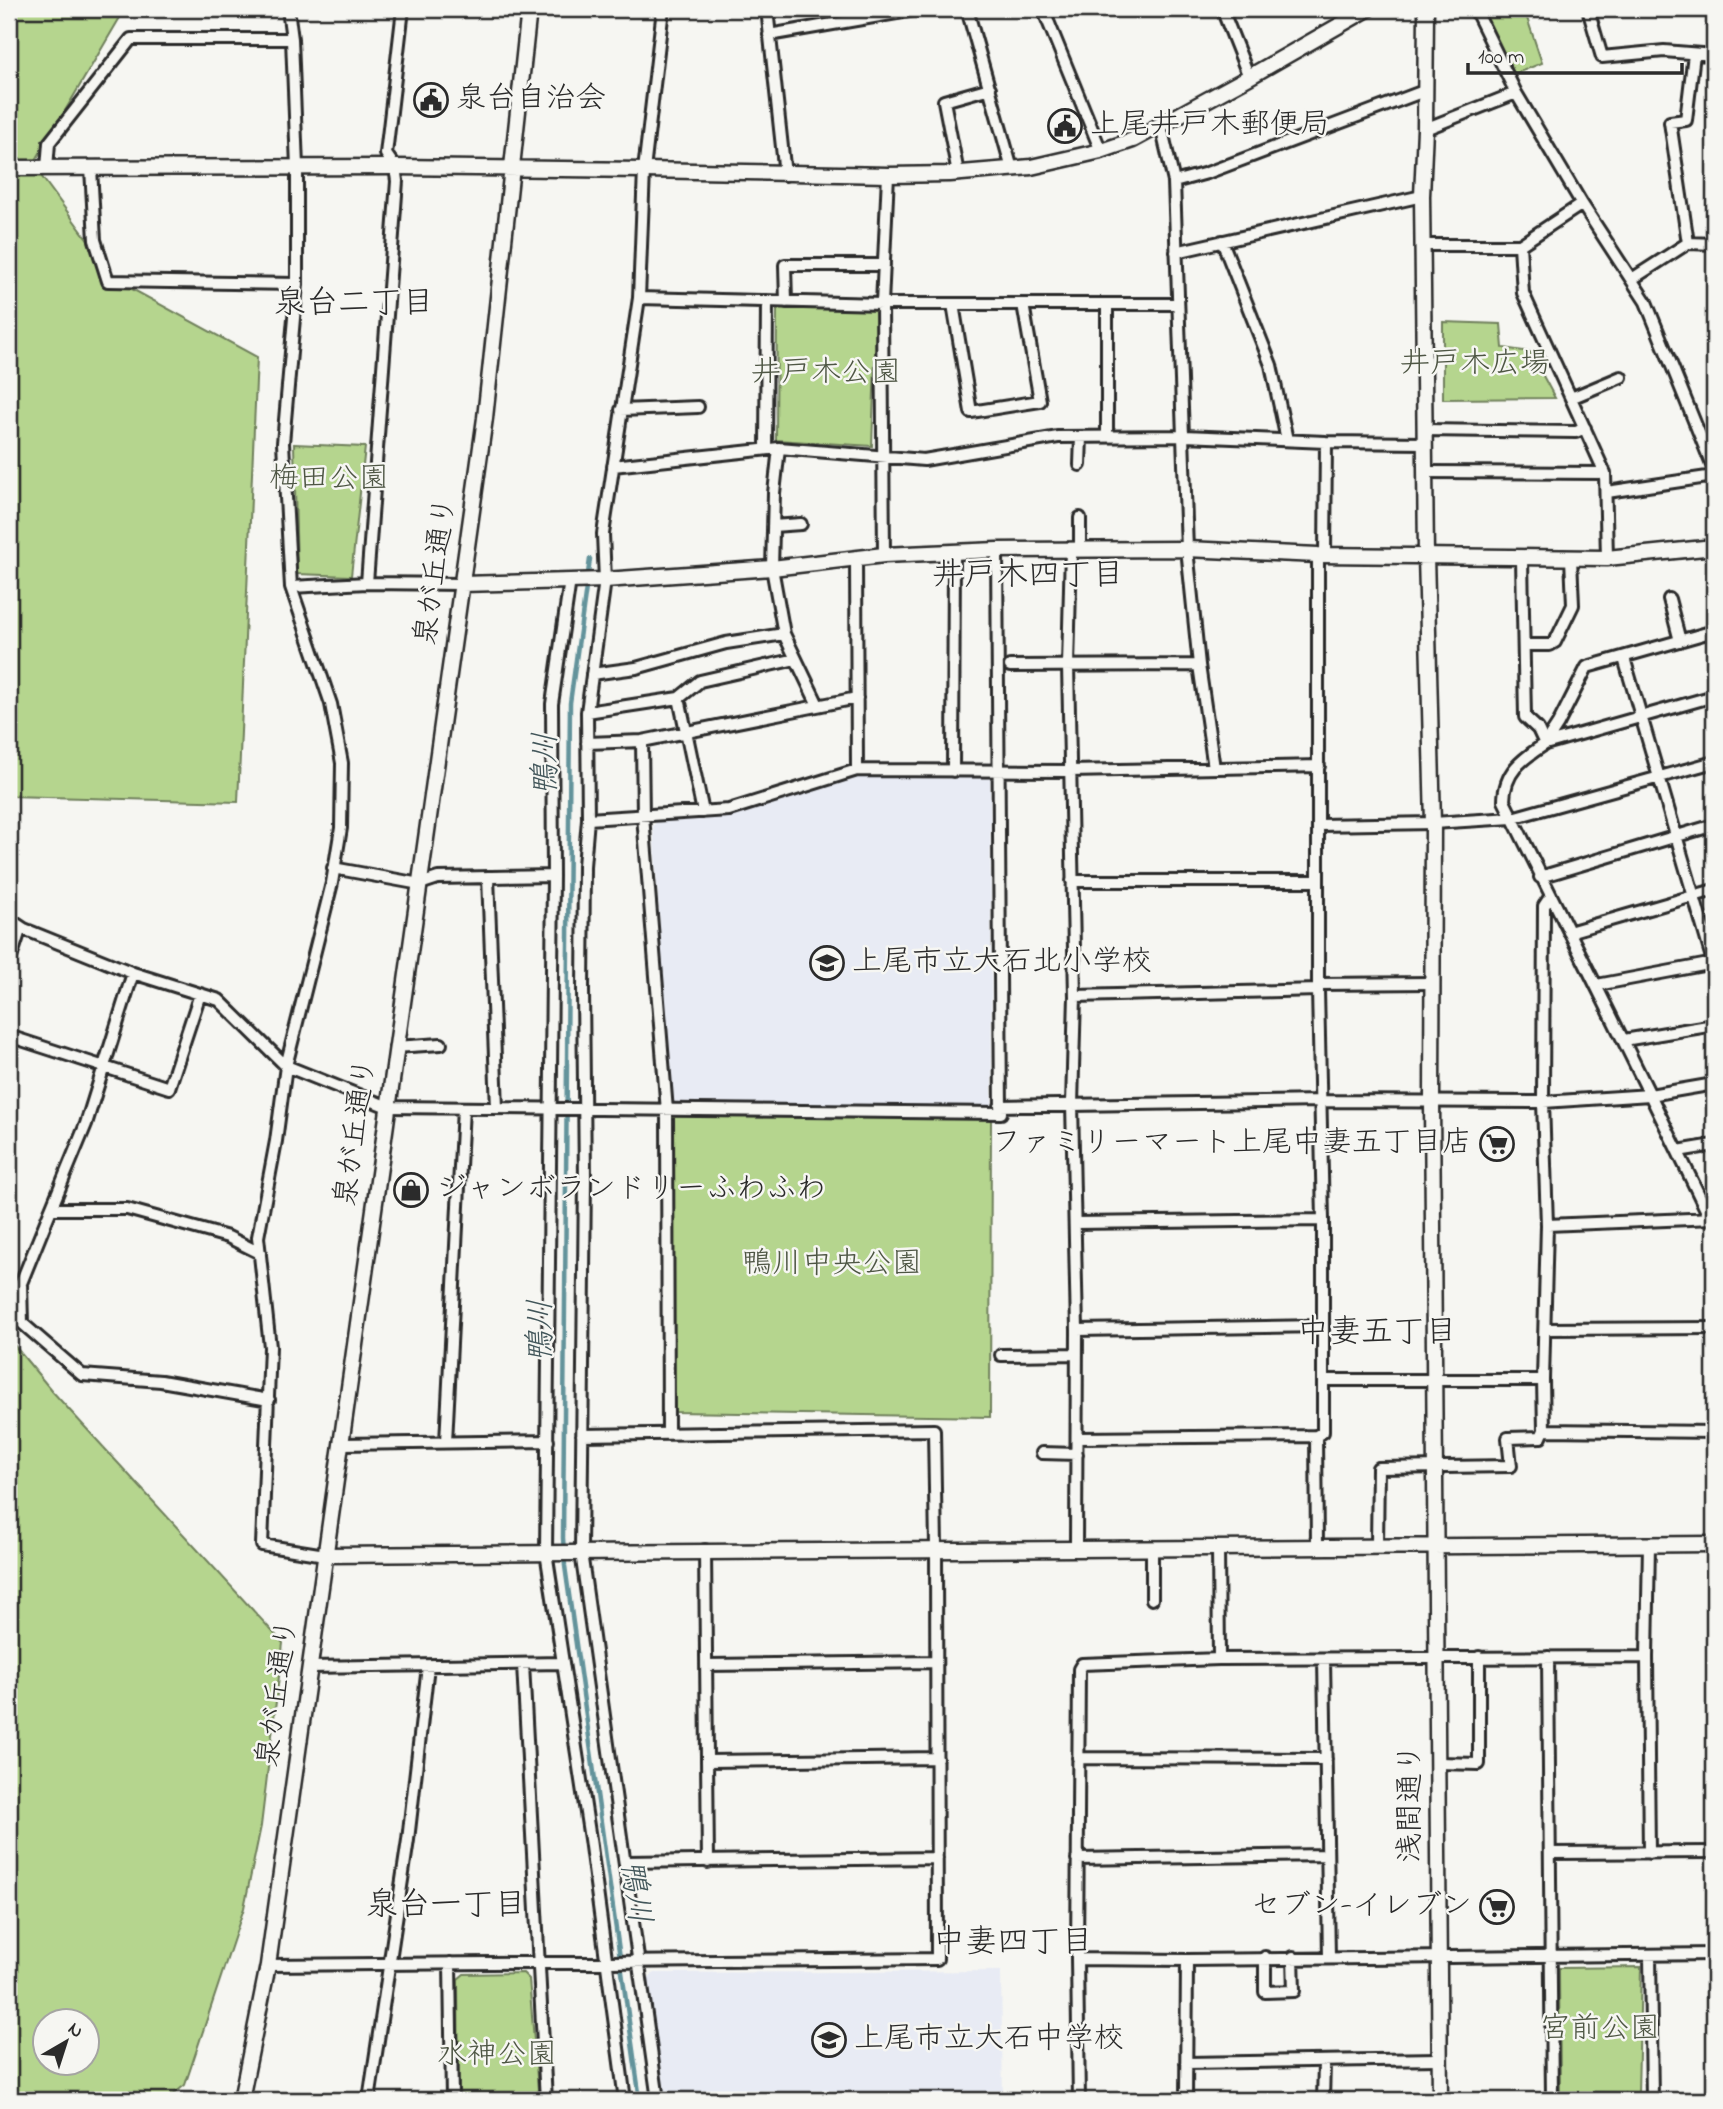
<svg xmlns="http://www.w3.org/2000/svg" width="1723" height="2109" font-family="'Indie Flower','Klee One',sans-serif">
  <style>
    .built { fill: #e8ebf4 }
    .green { fill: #b5d58e; stroke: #70805c; stroke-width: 2; fill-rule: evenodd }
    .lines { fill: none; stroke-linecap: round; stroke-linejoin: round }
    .stream { stroke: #63939b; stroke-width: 4.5 }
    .minor-casing { stroke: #2b2b2b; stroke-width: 16 }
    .tertiary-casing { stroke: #2b2b2b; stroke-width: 19 }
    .minor { stroke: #f6f6f2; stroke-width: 10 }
    .tertiary { stroke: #f6f6f2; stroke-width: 14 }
    .labels { text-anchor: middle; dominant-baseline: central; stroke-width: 5; stroke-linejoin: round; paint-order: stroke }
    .poi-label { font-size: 30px; fill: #2b2b2b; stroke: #f6f6f2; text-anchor: start }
    .park-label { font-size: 30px; fill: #4e5644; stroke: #f6f6f2 }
    .street-label { font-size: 30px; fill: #2b2b2b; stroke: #f6f6f2 }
    .neighbourhood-label { font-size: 32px; fill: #2b2b2b; stroke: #f6f6f2 }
    .water-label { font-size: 32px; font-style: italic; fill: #42565a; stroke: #f6f6f2 }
  </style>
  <rect width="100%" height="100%" fill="#f6f6f2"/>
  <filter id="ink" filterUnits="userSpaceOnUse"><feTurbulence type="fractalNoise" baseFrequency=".0143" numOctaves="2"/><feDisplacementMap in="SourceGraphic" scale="14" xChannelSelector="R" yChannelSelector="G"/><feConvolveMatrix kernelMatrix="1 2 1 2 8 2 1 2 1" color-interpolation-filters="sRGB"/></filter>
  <g filter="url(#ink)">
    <path class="built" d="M 861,775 L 990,776 L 992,1108 L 678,1106 L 672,1100 L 653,826 L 659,819 L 732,815 Z
      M 1001,1971 L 1003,2100 L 664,2100 L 647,1979 L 654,1973 Z"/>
    <path class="green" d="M 9,9 L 125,9 L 33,165 L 119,282 L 257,357 L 238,802 L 9,796 Z
      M 1479,9 L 1524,9 L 1542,63 L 1512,75 Z
      M 777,308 L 877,308 L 872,446 L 776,440 Z
      M 1443,322 L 1501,324 L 1503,348 L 1530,352 L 1555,398 L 1443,399 Z
      M 294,444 L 365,447 L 351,576 L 297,574 Z
      M 672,1116 L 991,1119 L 990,1417 L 674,1412 Z
      M 9,1339 L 52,1391 L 283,1643 L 261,1826 L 244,1908 L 185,2085 L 166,2100 L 9,2100 ZM 46,2022 L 88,2022 L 88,2064 L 46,2064 Z
      M 1641,1967 L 1638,2094 L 1560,2093 L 1559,1968 Z
      M 523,1973 L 529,1979 L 538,2090 L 534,2094 L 463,2095 L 459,2092 L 458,1979 L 464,1974 Z"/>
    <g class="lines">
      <path class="stream" d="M 590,559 L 570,703 L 563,1538 L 565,1566 L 640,2100"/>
      <g class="minor-casing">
        <path id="minor" d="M 288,9 L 292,39 L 297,167 L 297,284 L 283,443 L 291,587 L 331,704 L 342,763 L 341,828 L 332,883 L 286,1066 L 276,1141 L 258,1237 L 270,1347 L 262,1545 L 325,1555
          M 767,9 L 785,175
          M 967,9 L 1012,169
          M 1043,9 L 1101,151
          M 1222,9 L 1249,77
          M 1475,9 L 1516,93 L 1582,204 L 1646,302 L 1714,470
          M 1588,9 L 1602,57 L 1664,51 L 1714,55
          M 769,35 L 920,9
          M 1161,126 L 1174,182 L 1187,549 L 1199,665 L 1214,768
          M 1425,129 L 1516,93
          M 47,168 L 49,143 L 131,39 L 292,39
          M 91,168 L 95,240 L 108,281 L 297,284
          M 958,173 L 944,101 L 990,88
          M 1174,182 L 1207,173 L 1424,91
          M 1222,241 L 1271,365 L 1287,440
          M 1688,243 L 1670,122 L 1686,120 L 1694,54
          M 1423,245 L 1520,245 L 1523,293 L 1605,473 L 1607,558
          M 1520,245 L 1582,204
          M 1176,252 L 1422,196
          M 1632,279 L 1688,243 L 1714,244
          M 639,298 L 882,304 L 1178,304
          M 786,302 L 785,265 L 884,265
          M 953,304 L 971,412 L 1040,401 L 1023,304
          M 1571,398 L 1621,377
          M 621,410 L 698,407
          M 1424,430 L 1576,432 L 1585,428
          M 1107,437 L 1107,304
          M 779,448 L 774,493 L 772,568 L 784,634 L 818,705
          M 766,449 L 767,301
          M 1080,465 L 1081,437
          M 613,466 L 779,448 L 924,460 L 1058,437 L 1185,436 L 1326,442 L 1425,443
          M 1425,472 L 1605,473
          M 1607,492 L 1714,476
          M 773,526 L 801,524
          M 1071,549 L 1068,666 L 1075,996 L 1072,1104 L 1077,1330 L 1076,1546
          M 1080,549 L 1080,518
          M 884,555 L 882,304 L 888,175
          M 1325,555 L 1326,442
          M 856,559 L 857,770
          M 1522,559 L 1525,717 L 1538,729 L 1545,744
          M 570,580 L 552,704 L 553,876 L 546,1552 L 590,1839 L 625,2100
          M 367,583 L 397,181 L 395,167 L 386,154 L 403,9
          M 291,587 L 367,583 L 462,584
          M 1669,599 L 1680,641
          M 1524,645 L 1550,645 L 1555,642 L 1573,605 L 1571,558
          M 1624,658 L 1714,965
          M 1010,666 L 1199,665
          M 592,674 L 636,668 L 726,643 L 784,634
          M 679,698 L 703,812
          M 587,712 L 679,698 L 700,681 L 796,659
          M 642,741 L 643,816 L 667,1111 L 668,1434
          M 587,743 L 642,741 L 857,698
          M 1545,744 L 1558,724 L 1587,667 L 1714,631
          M 953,771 L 954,553
          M 588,819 L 729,810 L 857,770 L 1070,771 L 1319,766
          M 1319,825 L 1433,823 L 1512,818 L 1714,762
          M 333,868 L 420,884 L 438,878 L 553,876
          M 488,877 L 497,1108
          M 1540,877 L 1714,825
          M 1072,881 L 1318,881
          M 1550,897 L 1544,906 L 1543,1102 L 1547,1225 L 1543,1380 L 1544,1430 L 1714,1432
          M 9,919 L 24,929 L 133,973 L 219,1000 L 286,1066 L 388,1107 L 1001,1113 L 997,550
          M 1569,932 L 1714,890
          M 9,964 L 21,927
          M 1318,984 L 1432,983
          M 1597,985 L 1714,963
          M 1075,996 L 1318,990
          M 9,1036 L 169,1088 L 200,994
          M 1624,1040 L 1714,1025
          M 395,1047 L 441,1044
          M 1000,1106 L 1321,1101 L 1543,1102 L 1650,1095 L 1714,1084
          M 1678,1151 L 1714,1145
          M 51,1209 L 86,1124 L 133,973
          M 1710,1218 C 1643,1078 1573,940 1504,801 C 1504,772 1522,759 1545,744 L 1714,696
          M 1075,1223 L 1323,1220
          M 1547,1225 L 1714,1218
          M 260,1253 L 228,1237 L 127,1209 L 51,1209 L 21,1283 L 22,1323 L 82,1375 L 161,1381 L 269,1400
          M 1545,1329 L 1714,1328
          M 1077,1330 L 1323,1326
          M 1001,1355 L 1077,1354
          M 1324,1380 L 1543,1380
          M 1316,1436 L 1317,1544
          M 1077,1438 L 1316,1436 L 1323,1432 L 1323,1220 L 1318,990 L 1318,555
          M 446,1442 L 463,1108
          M 342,1444 L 548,1441
          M 1042,1453 L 1077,1454
          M 1649,1544 L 1647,1657 L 1649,1853
          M 1377,1545 L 1378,1468 L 1511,1466 L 1508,1438 L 1541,1437 L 1544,1430
          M 1218,1547 L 1219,1659
          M 705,1550 L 708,1862
          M 1152,1599 L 1152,1547
          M 1548,1657 L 1552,2100
          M 1324,1659 L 1329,1957
          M 523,1664 L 546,2100
          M 706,1665 L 936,1662
          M 309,1667 L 563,1663
          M 1078,1758 L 1326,1759
          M 707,1761 L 937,1758
          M 1438,1763 L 1479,1764 L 1479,1657
          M 1550,1853 L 1714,1852
          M 1077,1859 L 1326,1855
          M 626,1862 L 937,1858
          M 1265,1957 L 1265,1992 L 1294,1991 L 1293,1957
          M 1077,1959 L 1187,1960 L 1714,1954
          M 450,1963 L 452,2100
          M 268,1965 L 937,1959 L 936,1547 L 934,1430 L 582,1435
          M 1186,2063 L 1438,2059
          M 1552,2099 L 1652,2100 L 1650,1955
          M 369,2100 L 408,1840 L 428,1666
          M 658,2100 L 581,1552 L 585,1179 L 583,991 L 584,866 L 588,819 L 587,712 L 605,580 L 603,534 L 639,298 L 644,170 L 663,9
          M 1079,2100 L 1077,1959 L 1079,1669 L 1082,1664 L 1219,1659 L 1647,1657
          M 1186,2100 L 1187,1960
          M 1323,2100 L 1324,2063"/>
      </g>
      <g class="tertiary-casing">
        <path id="tertiary" d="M 1426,9 L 1425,129 L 1422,196 L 1426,556 L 1433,823 L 1432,1102 L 1440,2100
          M 9,168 L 395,167 L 644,170 L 888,175 L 950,174 L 1031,167 L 1101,151 L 1133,140 L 1249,77 L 1368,9
          M 462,584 L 605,580 L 772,568 L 884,555 L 997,550 L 1187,549 L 1318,555 L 1607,558 L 1714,547
          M 325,1555 C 788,1548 1251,1546 1714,1544
          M 241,2100 L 268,1965 L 485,418 L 529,9"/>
      </g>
      <use href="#minor" class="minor"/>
      <use href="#tertiary" class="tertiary"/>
    </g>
  </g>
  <defs>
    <g id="civic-ring" transform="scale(1.75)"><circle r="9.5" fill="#f6f6f2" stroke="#2b2b2b" stroke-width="1.5"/><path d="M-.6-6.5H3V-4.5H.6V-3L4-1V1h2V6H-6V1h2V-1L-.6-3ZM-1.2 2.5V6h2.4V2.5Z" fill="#2b2b2b"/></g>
    <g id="school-ring" transform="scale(1.75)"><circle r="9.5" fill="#f6f6f2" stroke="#2b2b2b" stroke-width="1.5"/><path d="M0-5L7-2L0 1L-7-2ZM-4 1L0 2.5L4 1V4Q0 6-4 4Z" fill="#2b2b2b"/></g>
    <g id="supermarket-ring" transform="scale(1.75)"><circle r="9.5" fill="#f6f6f2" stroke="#2b2b2b" stroke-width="1.5"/><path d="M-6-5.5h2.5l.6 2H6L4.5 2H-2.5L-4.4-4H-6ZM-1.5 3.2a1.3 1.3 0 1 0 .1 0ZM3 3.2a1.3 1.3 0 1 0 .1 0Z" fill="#2b2b2b"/></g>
    <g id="shop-ring" transform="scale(1.75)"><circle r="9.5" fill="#f6f6f2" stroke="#2b2b2b" stroke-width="1.5"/><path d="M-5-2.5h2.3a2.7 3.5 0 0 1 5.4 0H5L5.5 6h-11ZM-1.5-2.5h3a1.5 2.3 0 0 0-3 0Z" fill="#2b2b2b"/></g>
  </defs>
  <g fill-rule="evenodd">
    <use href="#civic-ring" x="431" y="100"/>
    <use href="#civic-ring" x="1065" y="126"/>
    <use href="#school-ring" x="827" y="963"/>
    <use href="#supermarket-ring" x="1497" y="1144"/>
    <use href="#shop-ring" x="411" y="1190"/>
    <use href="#supermarket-ring" x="1497" y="1907"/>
    <use href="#school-ring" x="829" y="2040"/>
  </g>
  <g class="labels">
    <g class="poi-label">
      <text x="456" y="100">泉台自治会</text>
      <text x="1090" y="126">上尾井戸木郵便局</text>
      <text x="852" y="963">上尾市立大石北小学校</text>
      <text x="1472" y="1144" text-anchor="end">ファミリーマート上尾中妻五丁目店</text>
      <text x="436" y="1190">ジャンボランドリーふわふわ</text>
      <text x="1472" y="1907" text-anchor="end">セブン-イレブン</text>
      <text x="854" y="2040">上尾市立大石中学校</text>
    </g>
    <g class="park-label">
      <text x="1475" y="365">井戸木広場</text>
      <text x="826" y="374">井戸木公園</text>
      <text x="329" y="480">梅田公園</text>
      <text x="832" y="1265">鴨川中央公園</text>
      <text x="1600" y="2030">宮前公園</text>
      <text x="497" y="2056">水神公園</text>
    </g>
    <g class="street-label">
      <text transform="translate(437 571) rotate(-82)">泉が丘通り</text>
      <text transform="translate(357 1132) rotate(-82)">泉が丘通り</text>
      <text transform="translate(279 1693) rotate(-82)">泉が丘通り</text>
      <text transform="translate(1412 1803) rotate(-90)">浅間通り</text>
    </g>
    <g class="neighbourhood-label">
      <text x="354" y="304">泉台二丁目</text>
      <text x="1028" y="576">井戸木四丁目</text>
      <text x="1377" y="1333">中妻五丁目</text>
      <text x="446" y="1906">泉台一丁目</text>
      <text x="1013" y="1943">中妻四丁目</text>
    </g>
    <g class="water-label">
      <text transform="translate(547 764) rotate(-90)">鴨川</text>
      <text transform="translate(542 1331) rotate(-90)">鴨川</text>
      <text transform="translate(634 1892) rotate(82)">鴨川</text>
    </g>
  </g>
  <rect width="1723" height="2109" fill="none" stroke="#f6f6f2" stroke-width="35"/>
  <rect x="18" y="18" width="1688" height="2074" fill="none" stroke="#2b2b2b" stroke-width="2.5" filter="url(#ink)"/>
  <g transform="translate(66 2042) rotate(39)"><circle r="33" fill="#f6f6f2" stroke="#a5a5a2" stroke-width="2"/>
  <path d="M0-5L12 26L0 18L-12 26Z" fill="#2b2b2b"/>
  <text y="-10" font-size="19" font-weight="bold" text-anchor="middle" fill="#2b2b2b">N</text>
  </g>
  <path d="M1468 63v10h214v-10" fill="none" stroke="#2b2b2b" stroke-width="3.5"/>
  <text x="1478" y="63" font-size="21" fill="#2b2b2b" stroke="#f6f6f2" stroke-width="5" paint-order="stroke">100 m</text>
</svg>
